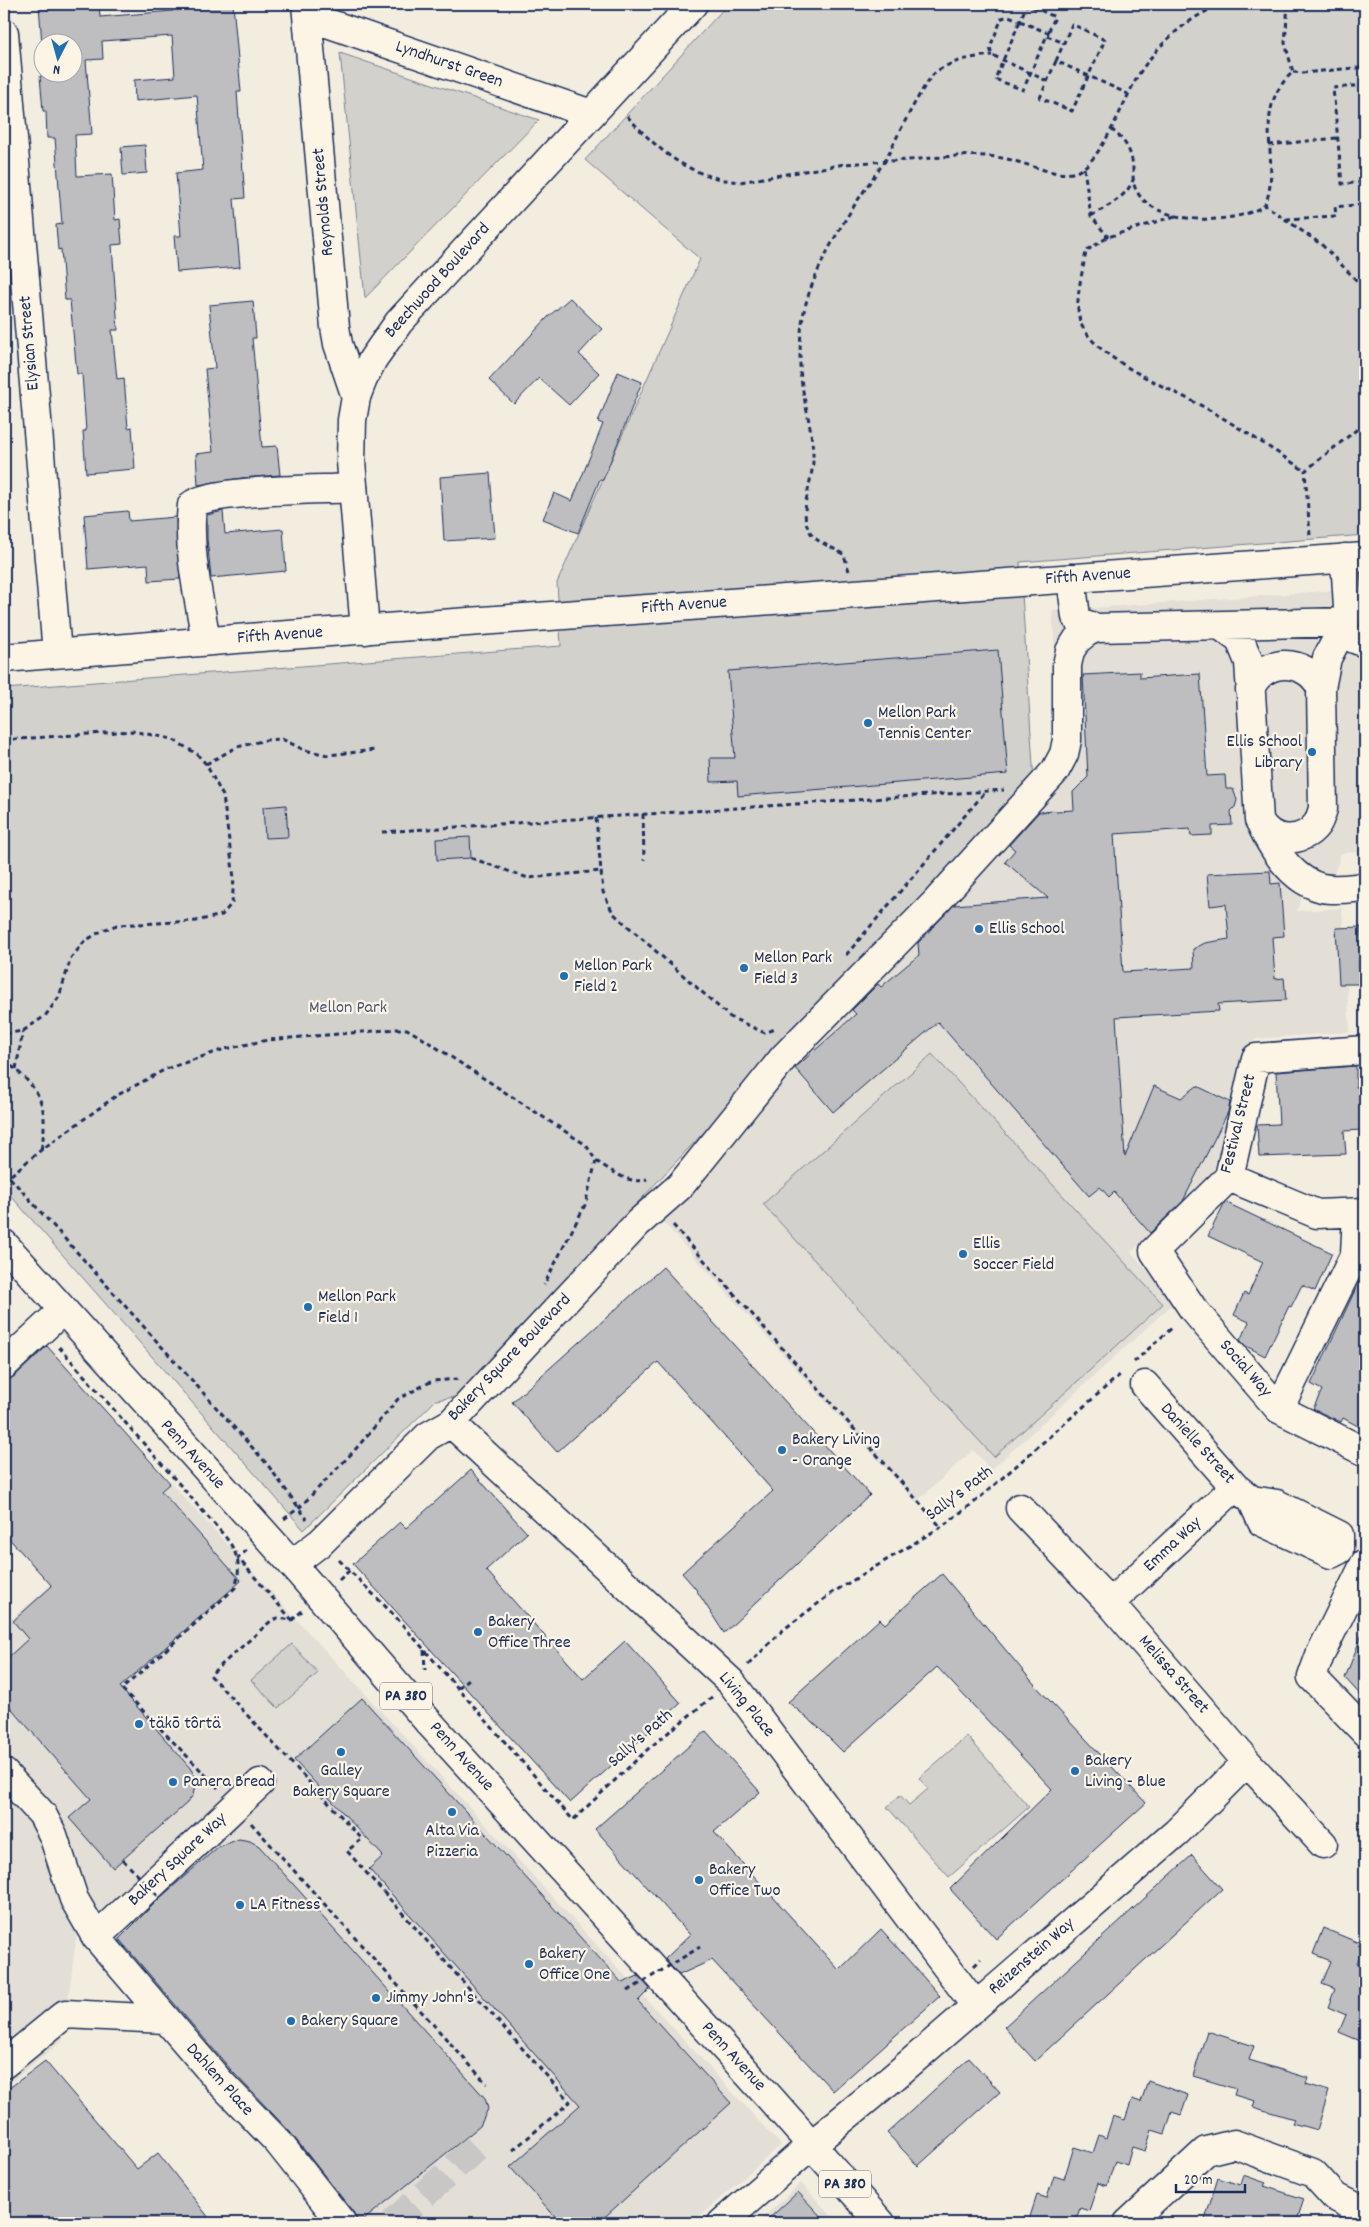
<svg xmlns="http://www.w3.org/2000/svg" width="1369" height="2227" font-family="Dekko,sans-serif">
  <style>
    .built { fill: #e3dfd6 }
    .green { fill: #d3d1cc; stroke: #778095 }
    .building { fill: #bebec0; stroke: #1b2f5e }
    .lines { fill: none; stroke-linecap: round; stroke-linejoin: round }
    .minor-tunnel { stroke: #c8c7c6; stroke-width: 28; stroke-dasharray: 28 14; stroke-linecap: butt }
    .minor-casing { stroke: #1b2f5e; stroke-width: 31 }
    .major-casing { stroke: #1b2f5e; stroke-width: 31 }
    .highway-casing { stroke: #1b2f5e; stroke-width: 31 }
    .path { stroke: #1b2f5e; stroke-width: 3; stroke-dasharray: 5 4; stroke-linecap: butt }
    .minor { stroke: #fcf5e5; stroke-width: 28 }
    .major { stroke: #fcf5e5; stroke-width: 28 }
    .highway { stroke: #fcf5e5; stroke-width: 28 }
    .path-bridge { stroke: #1b2f5e; stroke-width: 3; stroke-dasharray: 5 4; stroke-linecap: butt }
    .poi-dot { fill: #1f6fb2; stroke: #fcf5e5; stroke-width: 2 }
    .labels { text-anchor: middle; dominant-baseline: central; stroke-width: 4.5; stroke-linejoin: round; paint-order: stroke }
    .shield { fill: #fcf5e5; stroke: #5e6a86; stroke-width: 1 }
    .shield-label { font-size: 16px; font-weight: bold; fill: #1b2f5e }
    .street-label { font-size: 18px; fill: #1b2f5e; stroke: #fcf5e5 }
    .poi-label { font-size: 18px; fill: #1b2f5e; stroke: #fcf5e5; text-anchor: start }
    .park-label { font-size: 18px; fill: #49587a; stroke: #fcf5e5 }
  </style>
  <rect width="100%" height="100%" fill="#f3ede0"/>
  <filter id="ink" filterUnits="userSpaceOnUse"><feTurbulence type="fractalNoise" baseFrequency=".02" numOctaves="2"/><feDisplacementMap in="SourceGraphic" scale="10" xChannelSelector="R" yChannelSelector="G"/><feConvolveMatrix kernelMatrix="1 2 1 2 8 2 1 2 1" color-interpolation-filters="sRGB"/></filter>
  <g filter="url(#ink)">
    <path class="built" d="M 1365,588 L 1365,852 L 1341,853 L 1332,880 L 1307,882 L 1297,911 L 1342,908 L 1350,1032 L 1255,1039 L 1207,1190 L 1131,1252 L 1175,1302 L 991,1470 L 973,1450 L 916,1502 L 663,1222 L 703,1183 L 681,1159 L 1063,759 L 1052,611 Z
      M 169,1481 L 781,2145 L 692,2223 L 362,2223 L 167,1990 L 128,1981 L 78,1924 L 63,2040 L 4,2088 L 4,1626 Z
      M 801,2183 L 838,2223 L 757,2223 Z"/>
    <path class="green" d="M 728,4 L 1365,4 L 1365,535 L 1020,562 L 1034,781 L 455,1397 L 436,1400 L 304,1530 L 4,1188 L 4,689 L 561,646 L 557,583 L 700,259 L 585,160 Z
      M 340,53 L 539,120 L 365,298 Z
      M 932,1054 L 1163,1304 L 994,1457 L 763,1204 Z
      M 292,1644 L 318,1673 L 278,1708 L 251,1680 Z
      M 967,1736 L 1029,1807 L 949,1877 L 887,1807 L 900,1795 L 909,1805 L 928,1789 L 919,1778 Z"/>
    <path class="building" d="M 57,4 L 99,4 L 100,17 L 173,11 L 172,4 L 233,4 L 241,92 L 237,92 L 245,198 L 234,199 L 240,267 L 177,272 L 174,236 L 181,236 L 176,173 L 203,170 L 197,95 L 135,101 L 134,80 L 175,77 L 172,36 L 102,41 L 103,59 L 86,60 L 92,134 L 75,135 L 77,176 L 112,174 L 115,220 L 120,219 L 122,244 L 112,245 L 118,330 L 112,330 L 117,379 L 124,378 L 128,428 L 132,427 L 135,469 L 86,473 L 83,431 L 86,431 L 82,374 L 77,374 L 70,300 L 65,300 L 61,249 L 58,250 L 56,225 L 62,224 L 55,138 L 47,138 L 46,111 L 43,111 L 40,76 L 45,76 L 45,72 L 72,72 L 72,42 L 42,44 L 39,5 Z
      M 145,145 L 147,173 L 123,175 L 121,147 Z
      M 570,298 L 602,329 L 579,354 L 599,373 L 569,405 L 539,378 L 514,404 L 489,380 L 549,316 Z
      M 253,301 L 256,338 L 252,338 L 262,447 L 277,446 L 280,475 L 242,478 L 198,485 L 196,454 L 213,452 L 205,369 L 215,368 L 209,305 Z
      M 618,372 L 642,382 L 603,480 L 600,479 L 578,533 L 543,519 L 554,493 L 572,501 L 603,424 L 598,422 Z
      M 490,473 L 495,538 L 444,541 L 440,477 Z
      M 128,511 L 129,521 L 176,517 L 180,579 L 149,581 L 148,564 L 88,569 L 84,515 Z
      M 223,511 L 225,534 L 283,529 L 286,571 L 211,578 L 207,538 L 207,515 Z
      M 998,650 L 1008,774 L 738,796 L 737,781 L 711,782 L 710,758 L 735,758 L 728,671 Z
      M 1140,672 L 1140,678 L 1200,674 L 1207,776 L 1225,775 L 1226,789 L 1233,789 L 1237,800 L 1235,807 L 1231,811 L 1232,825 L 1212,826 L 1212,835 L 1191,836 L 1190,829 L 1114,834 L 1123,972 L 1194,968 L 1193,949 L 1205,943 L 1229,939 L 1226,904 L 1210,906 L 1207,874 L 1270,871 L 1271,884 L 1280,883 L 1284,936 L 1272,937 L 1275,979 L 1284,978 L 1286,1000 L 1218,1004 L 1219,1011 L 1116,1017 L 1125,1157 L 1154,1086 L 1181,1098 L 1197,1086 L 1230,1102 L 1228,1112 L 1183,1201 L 1150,1233 L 1114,1192 L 1109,1197 L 1100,1187 L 1089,1196 L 938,1022 L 833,1112 L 795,1068 L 856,1014 L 852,1010 L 878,984 L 881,987 L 919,955 L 918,943 L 954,905 L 1048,898 L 1005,862 L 1015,850 L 1009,845 L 1039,812 L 1074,810 L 1073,792 L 1088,777 L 1083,675 Z
      M 286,805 L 288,837 L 265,838 L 263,807 Z
      M 470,837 L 471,858 L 437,860 L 436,839 Z
      M 1361,927 L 1363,961 L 1359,961 L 1360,984 L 1339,984 L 1336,928 Z
      M 1356,1066 L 1356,1087 L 1360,1087 L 1362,1130 L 1344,1131 L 1346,1154 L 1259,1157 L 1257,1125 L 1279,1124 L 1276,1072 Z
      M 1225,1202 L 1332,1253 L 1315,1291 L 1302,1285 L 1291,1307 L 1289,1306 L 1265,1356 L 1246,1346 L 1240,1340 L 1249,1322 L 1234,1315 L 1244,1293 L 1248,1295 L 1263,1262 L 1208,1236 Z
      M 663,1267 L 870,1495 L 724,1633 L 695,1588 L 682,1573 L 773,1491 L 658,1362 L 557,1452 L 512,1402 Z
      M 1365,1269 L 1365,1430 L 1343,1418 L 1341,1422 L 1313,1409 L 1322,1390 L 1311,1384 Z
      M 47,1346 L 170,1483 L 161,1491 L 241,1581 L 120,1687 L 190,1768 L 195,1776 L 195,1785 L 193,1795 L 187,1803 L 113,1868 L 69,1818 L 91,1799 L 4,1700 L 4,1661 L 28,1639 L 13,1621 L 52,1586 L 4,1533 L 4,1383 L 15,1376 Z
      M 471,1470 L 527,1533 L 486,1570 L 583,1679 L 625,1641 L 681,1703 L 570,1803 L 353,1564 L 400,1522 L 406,1528 Z
      M 942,1574 L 1035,1685 L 1146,1803 L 996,1939 L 950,1889 L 1052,1789 L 937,1667 L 843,1752 L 818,1727 L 788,1702 L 880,1619 L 885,1624 Z
      M 1364,1629 L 1365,1629 L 1365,1700 L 1345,1678 Z
      M 362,1698 L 622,1983 L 638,1976 L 650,1989 L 638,2001 L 731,2103 L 598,2223 L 561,2223 L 510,2167 L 580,2105 L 369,1869 L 383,1856 L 294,1760 Z
      M 706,1731 L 760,1792 L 714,1832 L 839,1970 L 881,1929 L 940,1996 L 833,2091 L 712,1960 L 679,1975 L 665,1959 L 690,1935 L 595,1829 Z
      M 239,1839 L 250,1841 L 259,1846 L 485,2098 L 488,2109 L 480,2126 L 360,2223 L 357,2223 L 354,2213 L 290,2132 L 232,2071 L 119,1939 L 161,1897 L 218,1847 Z
      M 1192,1855 L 1222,1889 L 1035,2061 L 1004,2027 Z
      M 1323,1928 L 1364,1945 L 1357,1963 L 1365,1967 L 1365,2043 L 1339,2032 L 1346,2015 L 1328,2007 L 1335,1989 L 1322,1984 L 1331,1961 L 1313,1954 Z
      M 1207,2031 L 1254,2046 L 1249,2060 L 1308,2078 L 1306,2084 L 1329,2091 L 1317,2130 L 1292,2123 L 1294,2119 L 1253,2107 L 1255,2101 L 1234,2095 L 1236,2089 L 1193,2076 Z
      M 969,2058 L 1000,2092 L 918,2166 L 887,2133 Z
      M 45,2061 L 137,2169 L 158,2153 L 213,2223 L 4,2223 L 4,2092 Z
      M 1148,2081 L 1188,2095 L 1181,2115 L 1172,2112 L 1165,2134 L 1152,2130 L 1145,2151 L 1132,2147 L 1127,2165 L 1115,2161 L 1107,2186 L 1098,2183 L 1089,2211 L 1080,2208 L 1075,2223 L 1028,2223 L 1037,2195 L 1047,2198 L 1054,2176 L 1064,2179 L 1074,2147 L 1093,2153 L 1099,2135 L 1106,2138 L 1113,2116 L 1125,2120 L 1132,2099 L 1141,2102 Z
      M 1243,2175 L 1266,2183 L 1264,2186 L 1304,2199 L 1296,2223 L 1204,2223 L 1218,2178 L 1240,2185 Z
      M 798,2192 L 827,2223 L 764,2223 Z"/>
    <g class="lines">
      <path class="minor-tunnel" d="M 393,2223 L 481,2143"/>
      <g class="minor-casing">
        <path id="minor" d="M 306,4 L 335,327 L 338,344 L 356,397
          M 307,16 L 591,114
          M 4,33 L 57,653
          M 1071,578 L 1076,617 L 1080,622 L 1096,628
          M 1221,626 L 1240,640 L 1249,662 L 1259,820 C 1270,843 1302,845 1317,824 C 1320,820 1321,814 1323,809 L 1321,688 L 1327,658 L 1346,622 L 1348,607 L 1345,558
          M 1341,634 L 1365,643
          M 206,641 C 199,597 187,550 192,505 C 211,489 323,490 353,488
          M 1250,690 C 1261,657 1307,657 1321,688
          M 1263,828 C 1275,853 1294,881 1322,888 C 1336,891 1352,888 1365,887
          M 1365,1050 L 1256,1058 L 1229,1177 L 1154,1251 L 1193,1309 L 1279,1409 L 1365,1452
          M 1229,1177 L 1317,1214 L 1365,1212
          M 4,1365 L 63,1310
          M 1145,1385 L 1235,1487 L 1252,1500 L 1262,1522 L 1331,1554 L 1339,1550 L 1339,1535 L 1277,1504 L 1252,1500
          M 1279,1409 L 1355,1254 L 1357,1213
          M 451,1423 L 731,1682 L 976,2006
          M 1020,1508 L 1110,1603 L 1247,1762 L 1323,1844
          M 1365,1563 L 1320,1655 L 1312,1677 L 1365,1732
          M 292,1564 L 321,1542 L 428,1436 L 451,1423 L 638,1223 L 680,1186 L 784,1057 L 937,901 L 1055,771 L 1064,754 L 1067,740 L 1067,665 L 1070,651 L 1077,640 L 1087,632 L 1096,628 L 1346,622
          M 1110,1603 L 1235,1487
          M 4,1773 L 42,1814 L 53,1835 L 74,1899 L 96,1937 L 220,2082 L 278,2142 L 342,2223
          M 96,1937 L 260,1783
          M 4,2064 L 65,2014 L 165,2019
          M 810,2146 L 895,2076 L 1177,1832 L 1247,1762
          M 1128,2223 L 1206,2151 L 1234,2144 L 1313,2173 L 1335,2197 L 1365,2212"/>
      </g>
      <g class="major-casing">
        <path id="major" d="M 365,630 L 351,461 L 352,420 L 356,397 L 363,379 L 373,359 L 399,322 L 693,4
          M 4,1244 L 292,1564 L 426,1719 L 770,2098 L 881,2223
          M 722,2223 L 810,2146"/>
      </g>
      <g class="highway-casing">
        <path id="highway" d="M 4,658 L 261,637 L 1365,557"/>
      </g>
      <path class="path" d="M 1288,4 L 1285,43 L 1293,72 C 1249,111 1283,160 1265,205 L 1322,245 L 1365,289
        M 1020,21 L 1048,33 L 1023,90 L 995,79 Z
        M 1047,36 L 1064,43
        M 1056,61 L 1072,24 L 1105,40 L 1072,111 L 1040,98 L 1056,61 L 1128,94
        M 1293,72 L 1302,73 L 1365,67
        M 1047,81 L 992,55 L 990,47 L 1002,18 L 1009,16 L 1020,21 L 1027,4 L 1055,17 L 1048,33
        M 1365,85 L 1333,88 L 1342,184 L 1365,182
        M 627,116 C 661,153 689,177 740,182 L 845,164 L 885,161 C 894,143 924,80 937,71 C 954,60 973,57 992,55
        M 1111,129 C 1125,140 1133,152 1133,171 C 1133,177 1133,184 1136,190 C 1154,226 1235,226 1265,205
        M 1269,145 L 1337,138
        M 1084,168 L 1091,216 L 1108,237
        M 1091,216 C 1107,206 1126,198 1133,180
        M 1175,216 L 1108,237 L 1086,251 C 1083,273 1072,305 1082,326 C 1101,363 1175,390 1211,411 C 1243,430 1274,450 1305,471
        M 1286,219 L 1336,216 L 1335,207 L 1365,204
        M 1310,535 L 1305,471 L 1365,423
        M 849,571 L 844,555 C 835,548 823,545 815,538 C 793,517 815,481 813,454 C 812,425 802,397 800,368 C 800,348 800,327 805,307 C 817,259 856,201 885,161 C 924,161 964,151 1002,158 C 1023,161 1057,179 1076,172 C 1103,162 1125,95 1141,71 C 1161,41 1189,17 1222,4
        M 4,740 L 132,731 L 172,739 L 197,754 L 206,764 L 223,796 L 234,878 L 232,903 L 222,915 L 196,921 L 117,925 L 103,930 L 85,941 L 71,958 L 59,997 L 45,1016 L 23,1031 L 4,1034
        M 206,764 L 237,747 L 266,740 L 282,739 L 304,750 L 328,755 L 376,750
        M 643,814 L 644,860
        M 596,818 L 603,892 L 613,913 L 730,1017 L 765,1033 L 775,1029
        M 382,832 L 1004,790
        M 471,858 L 528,878 L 601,871
        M 846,955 L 986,791
        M 4,1060 C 40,1088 50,1105 41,1150
        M 16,1069 L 23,1031
        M 596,1161 C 611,1170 630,1186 647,1179
        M 4,1171 L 267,1464 L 307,1519
        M 4,1181 L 41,1150 L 116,1096 L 166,1069 L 225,1049 L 268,1040 L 397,1029 L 407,1029 L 422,1038 L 586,1145 L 596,1161 L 585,1205 L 544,1285
        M 673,1225 L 941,1527
        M 59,1347 L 223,1534 C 238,1552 242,1566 235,1588 L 122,1689 L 218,1788
        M 1134,1362 L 1174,1326
        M 284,1519 L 300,1507 L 354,1451 L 398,1399 L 432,1381 L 459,1379
        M 247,1550 L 238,1558 L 292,1620
        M 339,1560 L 394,1615 L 573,1820 L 648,1749 L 712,1697
        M 339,1580 L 350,1570
        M 302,1611 L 292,1620 L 278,1618 L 272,1620 L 210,1675 L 362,1839 L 347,1851 L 570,2102 L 512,2151
        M 424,1650 L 425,1670
        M 748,1665 L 783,1630 L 832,1593 L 941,1527 L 976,1501 L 1122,1373
        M 458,1688 L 469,1679
        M 251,1823 L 487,2084
        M 974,1966 L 981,1959"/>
      <use href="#minor" class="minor"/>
      <use href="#major" class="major"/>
      <use href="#highway" class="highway"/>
      <path class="path-bridge" d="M 123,1860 L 160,1898
        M 628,1991 L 700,1947"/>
    </g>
  </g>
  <g class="poi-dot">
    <circle cx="868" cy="723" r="5"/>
    <circle cx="1312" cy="752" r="5"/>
    <circle cx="979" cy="929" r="5"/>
    <circle cx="744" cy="968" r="5"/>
    <circle cx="564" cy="976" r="5"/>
    <circle cx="963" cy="1254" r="5"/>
    <circle cx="308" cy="1307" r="5"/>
    <circle cx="782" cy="1450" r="5"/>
    <circle cx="478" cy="1632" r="5"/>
    <circle cx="139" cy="1724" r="5"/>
    <circle cx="341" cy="1752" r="5"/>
    <circle cx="1075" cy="1771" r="5"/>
    <circle cx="173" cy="1782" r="5"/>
    <circle cx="452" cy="1812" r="5"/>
    <circle cx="699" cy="1880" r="5"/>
    <circle cx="240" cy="1905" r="5"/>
    <circle cx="529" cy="1964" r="5"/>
    <circle cx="376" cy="1998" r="5"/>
    <circle cx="291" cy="2021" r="5"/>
  </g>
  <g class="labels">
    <g class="shield">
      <rect x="380" y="1682.5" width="52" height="27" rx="4"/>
      <rect x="819" y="2170.5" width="52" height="27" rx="4"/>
    </g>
    <g class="shield-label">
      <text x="406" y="1696">PA 380</text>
      <text x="845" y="2184">PA 380</text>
    </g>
    <g class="street-label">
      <text transform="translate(449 65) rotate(19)">Lyndhurst Green</text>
      <text transform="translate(324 202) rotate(-95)">Reynolds Street</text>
      <text transform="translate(438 281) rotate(-48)">Beechwood Boulevard</text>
      <text transform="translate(30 343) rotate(-95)">Elysian Street</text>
      <text transform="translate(1088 577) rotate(-4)">Fifth Avenue</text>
      <text transform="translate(684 606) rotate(-4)">Fifth Avenue</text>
      <text transform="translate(280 636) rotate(-4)">Fifth Avenue</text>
      <text transform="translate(1239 1124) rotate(-76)">Festival Street</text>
      <text transform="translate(510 1358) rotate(-46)">Bakery Square Boulevard</text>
      <text transform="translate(1245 1369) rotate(49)">Social Way</text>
      <text transform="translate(1197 1444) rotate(48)">Danielle Street</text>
      <text transform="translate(192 1455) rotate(48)">Penn Avenue</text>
      <text transform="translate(960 1494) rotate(-37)">Sally’s Path</text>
      <text transform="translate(1173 1545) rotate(-43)">Emma Way</text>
      <text transform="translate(1173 1675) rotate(49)">Melissa Street</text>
      <text transform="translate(746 1705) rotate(51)">Living Place</text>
      <text transform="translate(641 1739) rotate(-41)">Sally's Path</text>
      <text transform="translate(461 1757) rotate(48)">Penn Avenue</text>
      <text transform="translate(178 1860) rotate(-43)">Bakery Square Way</text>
      <text transform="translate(1032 1957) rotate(-41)">Reizenstein Way</text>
      <text transform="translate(733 2057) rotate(48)">Penn Avenue</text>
      <text transform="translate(219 2080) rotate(48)">Dahlem Place</text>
    </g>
    <g class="poi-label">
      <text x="878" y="713">Mellon Park<tspan x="878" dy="21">Tennis Center</tspan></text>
      <text x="1302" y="742" text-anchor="end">Ellis School<tspan x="1302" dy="21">Library</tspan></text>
      <text x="989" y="929">Ellis School</text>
      <text x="754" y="958">Mellon Park<tspan x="754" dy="21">Field 3</tspan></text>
      <text x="574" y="966">Mellon Park<tspan x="574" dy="21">Field 2</tspan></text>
      <text x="973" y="1244">Ellis<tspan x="973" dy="21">Soccer Field</tspan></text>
      <text x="318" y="1297">Mellon Park<tspan x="318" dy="21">Field 1</tspan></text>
      <text x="792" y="1440">Bakery Living<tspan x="792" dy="21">- Orange</tspan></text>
      <text x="488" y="1622">Bakery<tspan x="488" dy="21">Office Three</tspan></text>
      <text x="149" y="1724">täkō tôrtä</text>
      <text x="1085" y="1761">Bakery<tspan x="1085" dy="21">Living - Blue</tspan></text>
      <text x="341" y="1771" text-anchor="middle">Galley<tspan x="341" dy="21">Bakery Square</tspan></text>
      <text x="183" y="1782">Panera Bread</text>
      <text x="452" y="1831" text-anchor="middle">Alta Via<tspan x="452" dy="21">Pizzeria</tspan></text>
      <text x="709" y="1870">Bakery<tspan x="709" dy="21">Office Two</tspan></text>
      <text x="250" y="1905">LA Fitness</text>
      <text x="539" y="1954">Bakery<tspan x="539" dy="21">Office One</tspan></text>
      <text x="386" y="1998">Jimmy John's</text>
      <text x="301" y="2021">Bakery Square</text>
    </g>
    <g class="park-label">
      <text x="348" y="1008">Mellon Park</text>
    </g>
  </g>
  <rect width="1369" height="2227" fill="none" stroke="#fcf5e5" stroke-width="20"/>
  <rect x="10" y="10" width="1349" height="2207" fill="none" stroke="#1b2f5e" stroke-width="2" filter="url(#ink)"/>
  <g transform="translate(58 58) rotate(186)"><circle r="24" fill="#fcf5e5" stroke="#a2a6af"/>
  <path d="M0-4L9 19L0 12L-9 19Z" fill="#1f6fb2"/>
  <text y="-8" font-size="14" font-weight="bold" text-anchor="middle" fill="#1b2f5e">N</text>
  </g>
  <path d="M1176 2184v8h69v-8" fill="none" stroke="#1b2f5e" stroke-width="2.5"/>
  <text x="1184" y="2184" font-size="15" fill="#1b2f5e" stroke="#fcf5e5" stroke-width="4" paint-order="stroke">20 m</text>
</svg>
